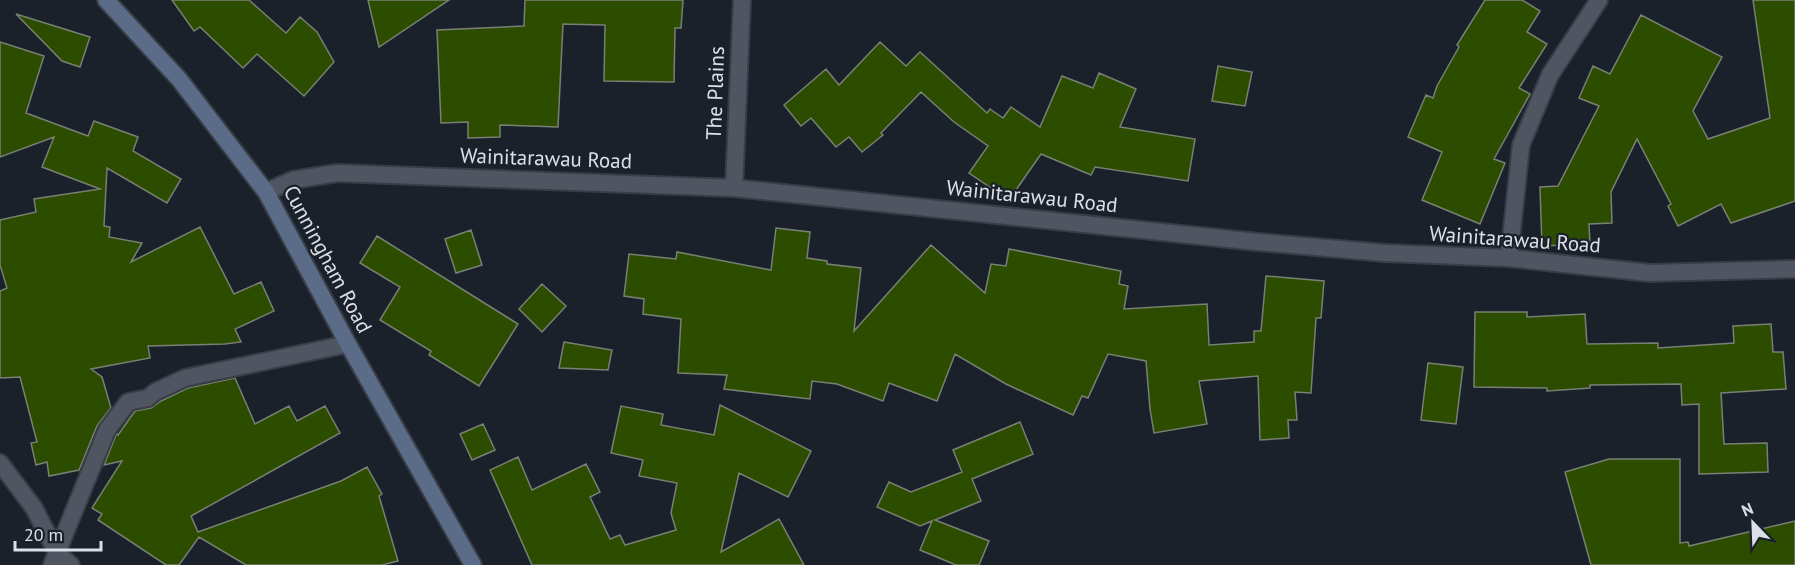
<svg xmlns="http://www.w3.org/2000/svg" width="1795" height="565" font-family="'PT Sans',sans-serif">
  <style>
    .building { fill: #2c4c00; stroke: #798073; stroke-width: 1.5 }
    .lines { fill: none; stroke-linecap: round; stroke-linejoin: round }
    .minor-casing { stroke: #393d46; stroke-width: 20 }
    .secondary-casing { stroke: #393d46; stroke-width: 20 }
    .minor { stroke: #4f5662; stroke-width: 16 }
    .secondary { stroke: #5a6c88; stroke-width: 16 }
    .labels { text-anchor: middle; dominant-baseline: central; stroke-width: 4.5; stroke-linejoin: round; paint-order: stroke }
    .street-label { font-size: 21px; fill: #dbe0e6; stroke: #1b212b }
  </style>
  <rect width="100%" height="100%" fill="#1b212b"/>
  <path class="building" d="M 172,0 L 249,0 L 286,33 L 300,17 L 317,32 L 334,62 L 304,96 L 257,54 L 243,68 L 200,27 L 194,31 Z
    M 368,0 L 449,0 L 379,47 Z
    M 525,0 L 683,0 L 681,28 L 675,28 L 674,82 L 604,81 L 605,25 L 563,24 L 558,127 L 500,125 L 500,137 L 468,138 L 468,122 L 441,123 L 437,30 L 524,26 Z
    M 1485,0 L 1522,0 L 1540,11 L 1527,32 L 1547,44 L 1519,88 L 1530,94 L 1494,159 L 1505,163 L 1480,224 L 1422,200 L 1442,152 L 1408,137 L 1426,95 L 1433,98 L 1437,86 L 1459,47 L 1457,45 Z
    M 1753,0 L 1795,0 L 1795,201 L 1731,223 L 1721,204 L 1678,226 L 1668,206 L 1671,204 L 1637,139 L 1611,192 L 1612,223 L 1589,224 L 1590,244 L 1542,246 L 1540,187 L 1558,186 L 1599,106 L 1579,98 L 1593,66 L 1610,74 L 1641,15 L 1722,57 L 1693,111 L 1708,139 L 1770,118 Z
    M 16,14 L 90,37 L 80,67 L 62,61 Z
    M 0,42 L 44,56 L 26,113 L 88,136 L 94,121 L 138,137 L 133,151 L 181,179 L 167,203 L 107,168 L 104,226 L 110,227 L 109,237 L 142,243 L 131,262 L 200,227 L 234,294 L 261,282 L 274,311 L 235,329 L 241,342 L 225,344 L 148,346 L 150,358 L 91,369 L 102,377 L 111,408 L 97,426 L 79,470 L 49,476 L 47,462 L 36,465 L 31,443 L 37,442 L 20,377 L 0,378 L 0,291 L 7,288 L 0,265 L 0,220 L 36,212 L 34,199 L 100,189 L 42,167 L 54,137 L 0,157 Z
    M 880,42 L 906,66 L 920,52 L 987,113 L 990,109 L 1003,118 L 1011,107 L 1040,127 L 1062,76 L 1093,88 L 1099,73 L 1136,89 L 1120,127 L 1195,139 L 1188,181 L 1095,167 L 1091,175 L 1041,154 L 1009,200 L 969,173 L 988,146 L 954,122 L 921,92 L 881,133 L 883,135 L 862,152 L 849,137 L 836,147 L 811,118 L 801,126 L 784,105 L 826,69 L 839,85 Z
    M 1218,66 L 1252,72 L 1245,106 L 1212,101 Z
    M 776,228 L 810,232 L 807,258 L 827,261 L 827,264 L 861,268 L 854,331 L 931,245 L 985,293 L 991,264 L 1006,266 L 1009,249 L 1121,271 L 1119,284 L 1128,286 L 1124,309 L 1207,304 L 1209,345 L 1254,342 L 1254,331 L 1261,331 L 1266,276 L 1324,281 L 1321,318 L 1316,318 L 1311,393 L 1295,392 L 1297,420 L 1288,420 L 1289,438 L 1260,440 L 1258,376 L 1199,381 L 1207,424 L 1154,433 L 1150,409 L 1146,361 L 1108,354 L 1088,398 L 1082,396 L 1073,415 L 1006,384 L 955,354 L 937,401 L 889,383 L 883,401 L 837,384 L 812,381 L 810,399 L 724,389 L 727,375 L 678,373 L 681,319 L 643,314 L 644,299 L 624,296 L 629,254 L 676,259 L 677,252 L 771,270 Z
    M 471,230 L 482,265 L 456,273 L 445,239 Z
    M 377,236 L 518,324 L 479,386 L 429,355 L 431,351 L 380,320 L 400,287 L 360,263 Z
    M 542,284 L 566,306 L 542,332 L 519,309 Z
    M 1475,312 L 1527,312 L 1527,317 L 1585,314 L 1587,344 L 1658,343 L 1658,348 L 1734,343 L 1733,326 L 1771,324 L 1773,352 L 1783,352 L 1786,389 L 1721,393 L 1724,444 L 1767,443 L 1768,472 L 1699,474 L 1699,404 L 1682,405 L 1681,384 L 1590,385 L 1590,388 L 1547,391 L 1547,388 L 1474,387 Z
    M 564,342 L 612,350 L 608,370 L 559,368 Z
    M 1428,363 L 1463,367 L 1456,424 L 1421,420 Z
    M 235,378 L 255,424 L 289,406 L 297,421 L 325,406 L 340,433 L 191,516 L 198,532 L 341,481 L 367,467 L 382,494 L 379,496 L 398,561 L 382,565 L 246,565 L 199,537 L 179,565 L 166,565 L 98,520 L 102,514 L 92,508 L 122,461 L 104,465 L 116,435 L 117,434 L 118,435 L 135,411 L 151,408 L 161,401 L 188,388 Z
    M 720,405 L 811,451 L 788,497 L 739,473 L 721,552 L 779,519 L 804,565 L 532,565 L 490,470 L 518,457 L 532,490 L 586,464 L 600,492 L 590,497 L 610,539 L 620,535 L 625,545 L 676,530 L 671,513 L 677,483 L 639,476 L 643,460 L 611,453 L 621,406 L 663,414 L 661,425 L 714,435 Z
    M 1020,422 L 1033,454 L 972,479 L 981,501 L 935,520 L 989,541 L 979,565 L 956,565 L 920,550 L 932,521 L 920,526 L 877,507 L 889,482 L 911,492 L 962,472 L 953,450 Z
    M 483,424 L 495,450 L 472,460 L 460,434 Z
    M 1609,459 L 1680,459 L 1680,543 L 1688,542 L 1689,546 L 1795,521 L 1795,565 L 1591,565 L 1565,472 Z"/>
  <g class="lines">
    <g class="minor-casing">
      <path id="minor" d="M 734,188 L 742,0
        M 266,192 L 293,180 L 337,173 L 734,188 L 1258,242 L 1385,253 L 1509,258 L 1650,273 L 1795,269
        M 1509,258 L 1521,145 L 1550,75 L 1599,0
        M 0,463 L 34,508 L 57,553 L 71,565
        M 52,565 L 107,430 L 128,402 L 148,398 L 155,392 L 185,378 L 348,344"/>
    </g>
    <g class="secondary-casing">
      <path id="secondary" d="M 106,0 L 179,79 L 266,192 L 348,344 L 473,565"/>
    </g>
    <use href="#minor" class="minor"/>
    <use href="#secondary" class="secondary"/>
  </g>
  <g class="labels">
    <g class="street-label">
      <text transform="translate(715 93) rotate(-88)">The Plains</text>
      <text transform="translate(546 158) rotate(2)">Wainitarawau Road</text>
      <text transform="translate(1032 196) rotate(6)">Wainitarawau Road</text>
      <text transform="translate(1515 239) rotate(4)">Wainitarawau Road</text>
      <text transform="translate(328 259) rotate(62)">Cunningham Road</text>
    </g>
  </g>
  <g transform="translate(1753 523) rotate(337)" stroke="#1b212b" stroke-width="4.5" paint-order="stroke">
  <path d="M0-4.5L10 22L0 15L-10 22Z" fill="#dbe0e6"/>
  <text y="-9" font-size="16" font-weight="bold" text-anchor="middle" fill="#dbe0e6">N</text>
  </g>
  <path d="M15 541v9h86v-9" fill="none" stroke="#dbe0e6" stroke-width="3"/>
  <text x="24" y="541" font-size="18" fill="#dbe0e6" stroke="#1b212b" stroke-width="4.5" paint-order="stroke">20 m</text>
</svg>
